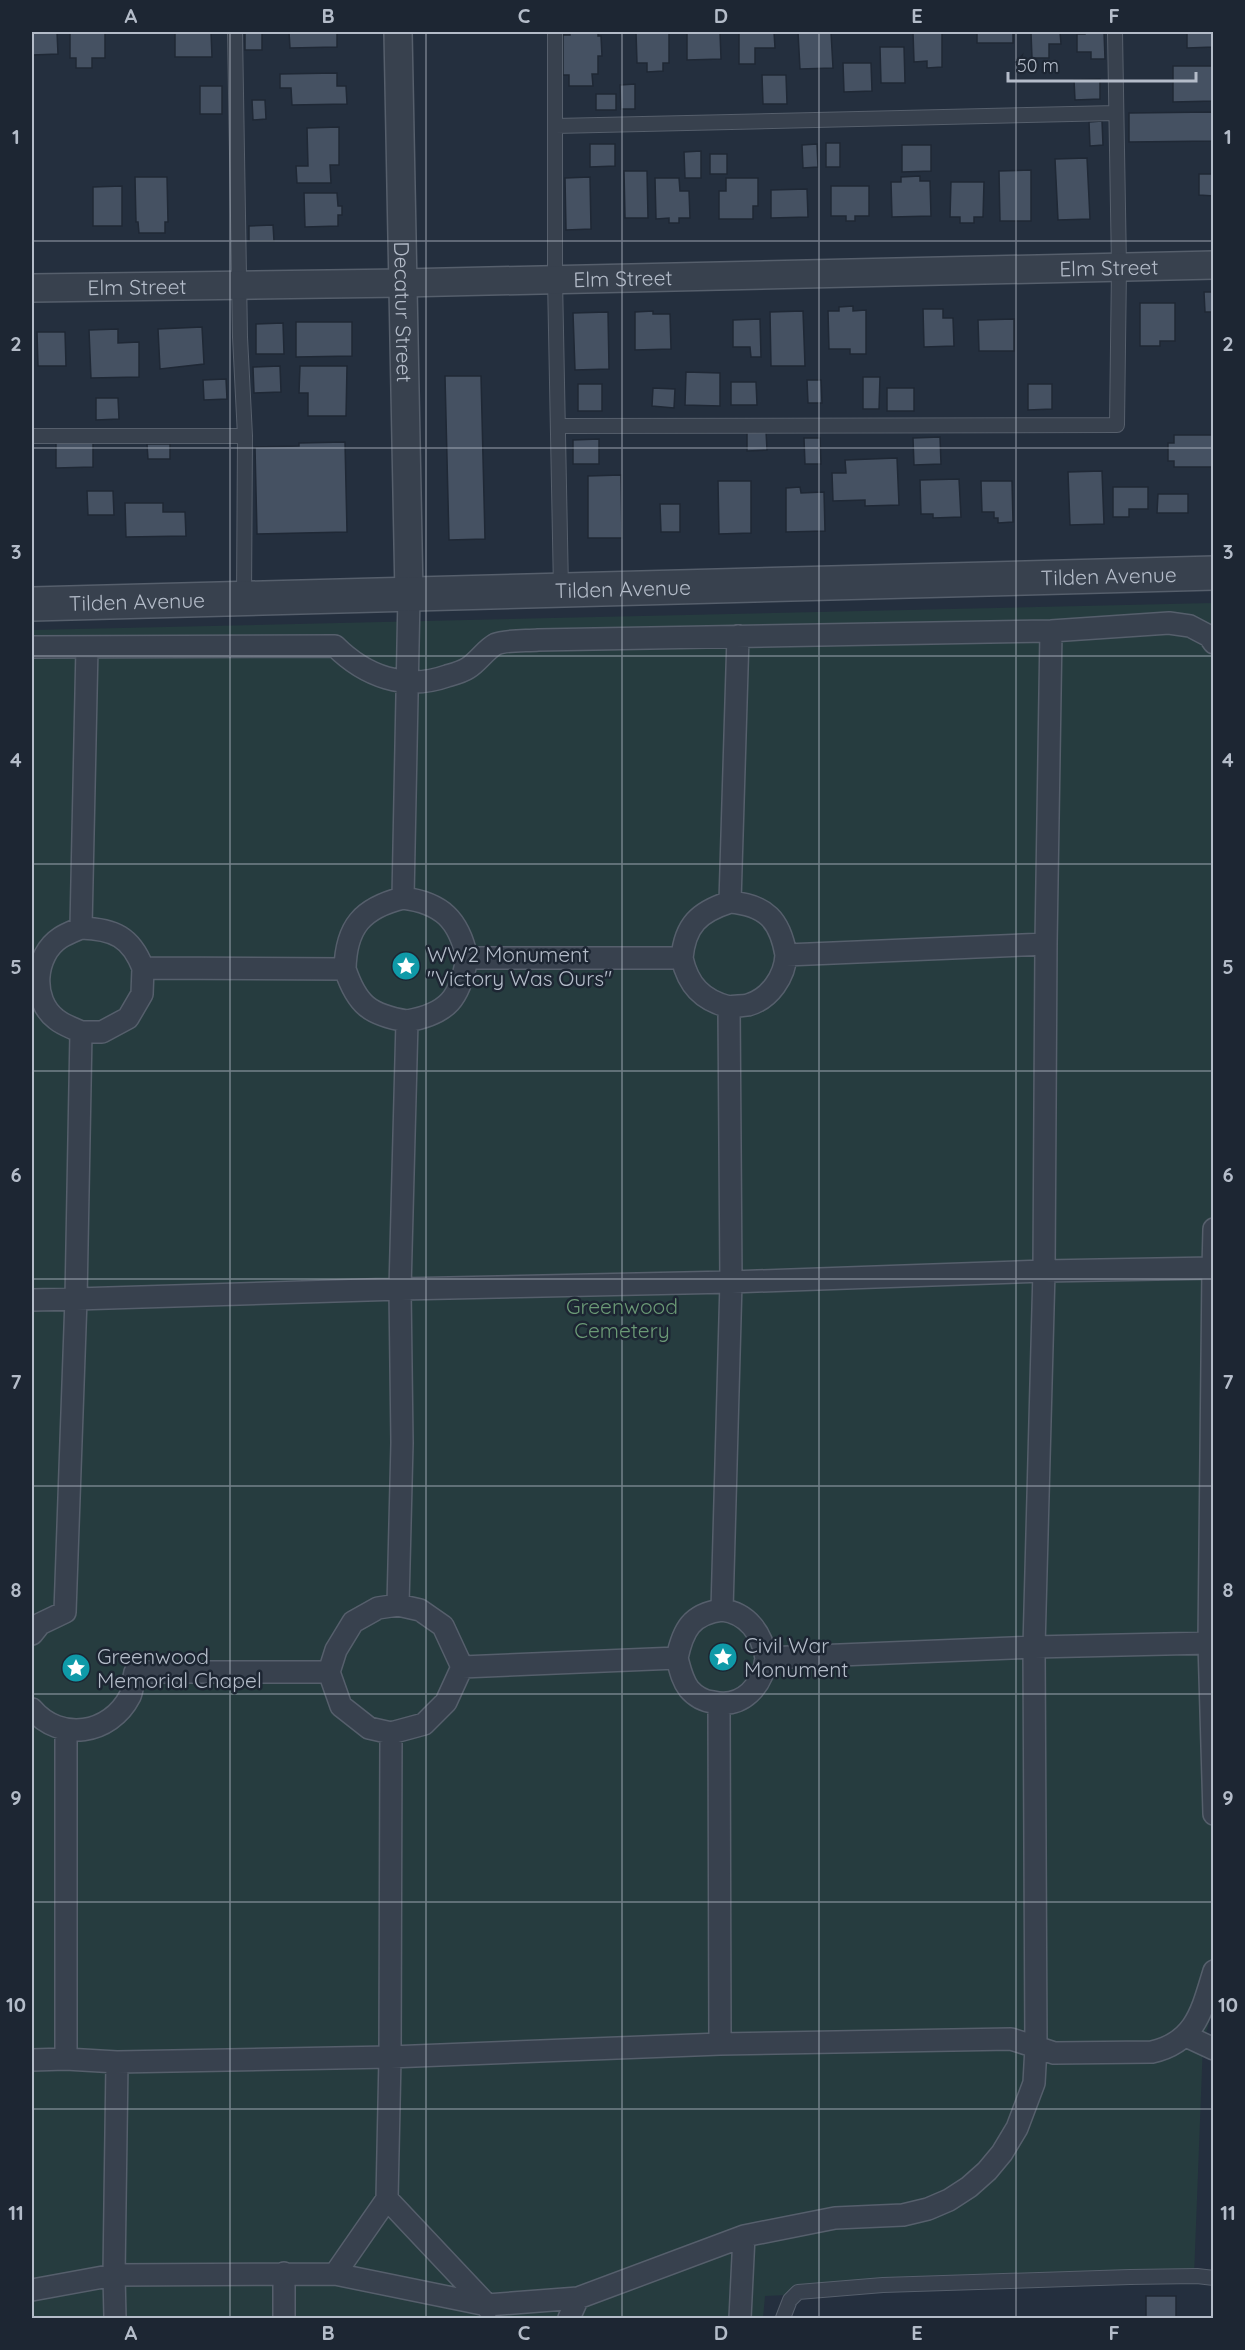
<svg xmlns="http://www.w3.org/2000/svg" width="1245" height="2350" font-family="Quicksand,sans-serif">
  <style>
    .green { fill: #263c3f }
    .building { fill: #455162; stroke: #1f2835; stroke-width: 1.5 }
    .lines { fill: none; stroke-linecap: round; stroke-linejoin: round }
    .service-casing { stroke: #565f6c; stroke-width: 16 }
    .pedestrian-casing { stroke: #565f6c; stroke-width: 24 }
    .minor-casing { stroke: #565f6c; stroke-width: 30 }
    .tertiary-casing { stroke: #565f6c; stroke-width: 36 }
    .service { stroke: #38414e; stroke-width: 14 }
    .pedestrian { stroke: #38414e; stroke-width: 21 }
    .minor { stroke: #38414e; stroke-width: 27 }
    .tertiary { stroke: #38414e; stroke-width: 33 }
    .grid { fill: none; stroke: #b4bcc9; stroke-width: 1.5; stroke-opacity: 0.55 }
    .labels { text-anchor: middle; dominant-baseline: central; stroke-width: 5; stroke-linejoin: round; paint-order: stroke }
    .street-label { font-size: 21px; fill: #b4bcc9; stroke: #1d2633 }
    .poi-label { font-size: 21px; fill: #b4bcc9; stroke: #1d2633; text-anchor: start }
    .park-label { font-size: 21px; fill: #6b9a76; stroke: #1d2633 }
    .neatline { fill: none; stroke: #b4bcc9; stroke-width: 2 }
    .grid-label { font-size: 20px; text-anchor: middle; font-weight: bold; fill: #b4bcc9 }
  </style>
  <rect width="100%" height="100%" fill="#242f3e"/>
  <path class="green" d="M 1213,603 L 1214,2006 L 1203,2043 L 1194,2276 L 765,2296 L 763,2318 L 32,2318 L 32,630 Z"/>
  <path class="building" d="M 32,32 L 57,32 L 58,54 L 32,55 Z
    M 70,32 L 105,32 L 105,58 L 92,58 L 92,68 L 76,68 L 76,58 L 70,58 Z
    M 175,32 L 211,32 L 212,57 L 175,57 Z
    M 245,32 L 262,32 L 262,50 L 245,50 Z
    M 289,32 L 337,32 L 337,47 L 290,48 Z
    M 570,32 L 598,32 L 598,36 L 601,36 L 602,56 L 598,56 L 598,74 L 592,74 L 593,86 L 569,86 L 569,75 L 563,75 L 563,35 L 570,35 Z
    M 636,32 L 669,32 L 669,63 L 663,63 L 663,71 L 647,72 L 647,63 L 637,63 Z
    M 687,32 L 720,32 L 721,59 L 687,60 Z
    M 739,32 L 774,32 L 775,48 L 755,48 L 755,64 L 739,64 Z
    M 798,32 L 831,32 L 833,68 L 800,69 Z
    M 913,32 L 942,32 L 942,67 L 927,68 L 927,61 L 914,62 Z
    M 977,32 L 1013,32 L 1013,43 L 977,43 Z
    M 1031,32 L 1060,32 L 1061,44 L 1049,44 L 1049,58 L 1032,58 Z
    M 1085,32 L 1104,32 L 1105,59 L 1091,59 L 1091,52 L 1077,52 L 1077,34 L 1085,34 Z
    M 1187,32 L 1214,32 L 1214,47 L 1187,48 Z
    M 880,47 L 904,47 L 905,83 L 881,83 Z
    M 843,63 L 871,63 L 872,91 L 844,92 Z
    M 1173,66 L 1214,66 L 1214,101 L 1173,102 Z
    M 337,73 L 337,86 L 346,86 L 347,104 L 292,105 L 291,88 L 280,88 L 280,74 Z
    M 762,75 L 786,75 L 787,104 L 763,104 Z
    M 1100,79 L 1100,99 L 1075,100 L 1074,80 Z
    M 635,84 L 635,109 L 621,109 L 620,85 Z
    M 200,86 L 222,86 L 222,114 L 200,114 Z
    M 596,94 L 616,94 L 616,110 L 596,110 Z
    M 252,100 L 265,100 L 266,119 L 253,120 Z
    M 1214,112 L 1214,141 L 1129,142 L 1129,113 Z
    M 1102,121 L 1103,145 L 1090,146 L 1089,122 Z
    M 339,127 L 339,165 L 330,165 L 331,183 L 297,183 L 296,166 L 308,166 L 307,128 Z
    M 826,143 L 840,143 L 840,167 L 826,167 Z
    M 590,144 L 615,144 L 615,166 L 590,167 Z
    M 817,144 L 818,167 L 803,168 L 802,145 Z
    M 902,145 L 931,145 L 931,171 L 902,172 Z
    M 701,151 L 701,178 L 685,178 L 684,152 Z
    M 710,154 L 727,154 L 727,174 L 710,174 Z
    M 1087,158 L 1090,219 L 1058,220 L 1055,159 Z
    M 1031,170 L 1031,221 L 1000,221 L 999,171 Z
    M 624,171 L 647,171 L 648,218 L 625,218 Z
    M 1199,174 L 1214,174 L 1214,196 L 1199,195 Z
    M 920,176 L 920,181 L 930,181 L 931,216 L 892,217 L 891,182 L 901,182 L 901,177 Z
    M 135,177 L 167,177 L 168,222 L 165,222 L 165,233 L 139,233 L 138,222 L 136,222 Z
    M 590,177 L 591,229 L 566,230 L 565,178 Z
    M 655,178 L 679,178 L 680,191 L 689,191 L 690,218 L 679,218 L 679,223 L 669,223 L 669,218 L 656,219 Z
    M 726,178 L 758,178 L 758,206 L 753,206 L 753,219 L 719,219 L 719,191 L 726,191 Z
    M 951,182 L 984,182 L 983,217 L 974,217 L 974,223 L 960,223 L 960,217 L 950,217 Z
    M 122,186 L 122,226 L 93,226 L 93,187 Z
    M 831,186 L 869,186 L 869,216 L 855,216 L 855,221 L 846,221 L 846,216 L 831,216 Z
    M 807,189 L 808,217 L 771,218 L 771,190 Z
    M 304,193 L 337,193 L 338,206 L 342,206 L 342,215 L 338,215 L 338,226 L 305,227 Z
    M 273,225 L 274,241 L 249,241 L 249,226 Z
    M 1204,292 L 1214,292 L 1214,312 L 1205,312 Z
    M 1140,303 L 1175,303 L 1175,341 L 1160,341 L 1160,346 L 1140,346 Z
    M 853,306 L 853,311 L 866,310 L 866,354 L 850,354 L 850,349 L 829,349 L 828,311 L 839,311 L 839,307 Z
    M 923,309 L 943,309 L 943,318 L 953,318 L 954,346 L 924,347 Z
    M 653,311 L 653,314 L 670,314 L 671,349 L 635,350 L 635,312 Z
    M 803,311 L 805,366 L 771,366 L 770,312 Z
    M 608,312 L 609,369 L 575,370 L 573,313 Z
    M 760,319 L 761,357 L 751,357 L 750,347 L 733,347 L 733,320 Z
    M 1014,319 L 1014,351 L 979,351 L 978,320 Z
    M 296,322 L 352,322 L 352,356 L 296,357 Z
    M 283,323 L 284,354 L 256,354 L 256,324 Z
    M 202,327 L 204,364 L 160,369 L 158,329 Z
    M 118,329 L 118,343 L 139,342 L 139,377 L 91,378 L 89,330 Z
    M 37,332 L 65,332 L 66,366 L 38,366 Z
    M 280,366 L 281,392 L 254,393 L 253,367 Z
    M 300,366 L 347,366 L 346,416 L 308,416 L 308,393 L 299,393 Z
    M 686,372 L 720,373 L 720,406 L 685,405 Z
    M 445,376 L 481,376 L 485,539 L 449,540 Z
    M 863,377 L 880,377 L 879,409 L 863,409 Z
    M 226,379 L 227,399 L 204,400 L 203,380 Z
    M 807,380 L 821,380 L 822,403 L 808,403 Z
    M 731,382 L 756,382 L 757,405 L 731,405 Z
    M 578,384 L 602,384 L 602,411 L 578,411 Z
    M 1028,384 L 1052,384 L 1052,409 L 1028,410 Z
    M 653,388 L 675,389 L 674,408 L 652,406 Z
    M 887,388 L 914,388 L 914,411 L 887,411 Z
    M 96,398 L 118,398 L 119,419 L 96,420 Z
    M 747,431 L 766,431 L 767,450 L 747,451 Z
    M 1174,435 L 1214,435 L 1214,467 L 1174,467 L 1174,461 L 1168,461 L 1168,443 L 1174,443 Z
    M 940,437 L 941,464 L 914,465 L 913,438 Z
    M 93,438 L 93,467 L 56,468 L 56,439 Z
    M 804,438 L 820,438 L 821,464 L 805,464 Z
    M 599,439 L 599,464 L 573,464 L 573,440 Z
    M 345,442 L 347,532 L 257,534 L 255,447 L 299,446 L 299,443 Z
    M 147,444 L 170,444 L 170,459 L 148,459 Z
    M 897,458 L 899,505 L 865,506 L 865,500 L 833,501 L 832,473 L 846,473 L 845,460 Z
    M 1102,471 L 1104,524 L 1070,525 L 1068,472 Z
    M 621,475 L 622,538 L 588,538 L 588,476 Z
    M 959,479 L 961,517 L 933,518 L 933,514 L 921,514 L 920,480 Z
    M 718,481 L 751,481 L 751,533 L 719,534 Z
    M 981,481 L 1012,481 L 1013,522 L 998,523 L 998,518 L 994,518 L 994,512 L 982,512 Z
    M 800,487 L 801,493 L 824,492 L 825,531 L 786,532 L 786,488 Z
    M 1113,487 L 1148,487 L 1148,509 L 1129,509 L 1129,517 L 1113,517 Z
    M 87,491 L 113,491 L 114,515 L 88,515 Z
    M 1158,494 L 1188,494 L 1188,513 L 1157,513 Z
    M 125,503 L 163,503 L 163,512 L 185,512 L 186,536 L 126,537 Z
    M 660,504 L 680,504 L 680,532 L 661,532 Z
    M 1146,2296 L 1176,2296 L 1176,2318 L 1146,2318 Z"/>
  <g class="lines">
    <g class="service-casing">
      <path id="service" d="M 235,32 L 240,337 L 245,436 L 244,599
        M 555,32 L 555,279 L 561,590
        M 555,126 L 1116,113
        M 558,426 L 1117,425 L 1119,267 L 1115,32
        M 32,436 L 245,436
        M 783,2318 L 790,2300 L 798,2292 L 883,2285 L 1130,2277 L 1197,2276 L 1214,2278"/>
    </g>
    <g class="pedestrian-casing">
      <path id="pedestrian" d="M 32,647 L 335,646 C 365,676 405,691 447,676 C 454,674 462,672 468,668 C 478,662 486,649 496,644 C 505,640 527,641 538,640 L 1051,631 L 1169,623 L 1190,626 L 1209,636 L 1214,643
        M 403,898 C 442,903 459,920 467,958 L 682,958 C 685,925 699,912 730,902 L 738,636
        M 730,902 C 766,905 780,920 786,955 L 1046,944 L 1051,631
        M 81,928 C 114,929 131,937 143,968 L 345,969 C 346,927 362,908 403,898 L 409,595
        M 682,958 C 688,985 702,1000 729,1007 L 731,1282 L 1044,1271 L 1046,944
        M 143,968 L 142,994 L 128,1018 L 102,1032 L 81,1032 L 76,1299 L 400,1289 L 402,1443 L 398,1605
        M 345,969 C 357,1005 370,1015 407,1021
        M 729,1007 C 735,1006 742,1006 748,1005 C 770,999 785,976 786,955
        M 81,1032 C 73,1028 63,1025 56,1019 C 31,1000 34,955 60,938 C 66,934 74,931 81,928 L 87,647
        M 1213,1268 L 1209,1643 L 1034,1647 L 1044,1271 L 1213,1268 L 1214,1229
        M 32,1300 L 76,1299 L 65,1612 L 40,1624 L 32,1634
        M 1209,1643 L 1214,1814
        M 677,1658 C 680,1669 682,1680 689,1689 C 695,1696 704,1701 713,1702 C 743,1709 763,1685 766,1658
        M 462,1667 L 677,1658 C 683,1630 691,1614 722,1610 L 731,1282 L 400,1289 L 407,1021 C 448,1014 460,998 467,958
        M 719,1704 L 720,2044 L 1011,2039 L 1036,2047 L 1034,1647 L 766,1658 C 762,1634 748,1613 722,1610
        M 32,1709 C 60,1742 110,1735 130,1696 C 133,1689 133,1680 135,1672 L 329,1672 L 341,1706 L 369,1728 L 391,1733 L 424,1724 L 446,1702 L 462,1667 L 443,1626 L 420,1610 L 398,1605 L 378,1608 L 353,1622 L 336,1650 L 329,1672
        M 66,1730 L 66,2059 L 117,2062 L 390,2057 L 391,1733
        M 1186,2036 L 1214,2049
        M 720,2044 L 390,2057 L 387,2199 L 487,2305 L 578,2298 L 744,2236 L 835,2218 L 903,2215 L 928,2209 L 949,2200 L 969,2187 L 987,2171 L 1002,2153 L 1017,2128 L 1034,2083 L 1036,2047 L 1054,2053 L 1152,2052 C 1196,2042 1202,2010 1214,1971
        M 32,2060 L 66,2059
        M 335,2274 L 487,2305 L 488,2308
        M 32,2290 L 114,2275 L 117,2062
        M 115,2318 L 114,2275 L 335,2274 L 387,2199
        M 284,2318 L 284,2273
        M 569,2318 L 578,2298
        M 740,2318 L 744,2236"/>
    </g>
    <g class="minor-casing">
      <g id="minor">
        <path id="s1" d="M 398,32 L 409,595"/>
        <path id="s2" d="M 32,288 L 402,283 L 1214,265"/>
      </g>
    </g>
    <g class="tertiary-casing">
      <g id="tertiary">
        <path id="s3" d="M 32,604 L 1214,573"/>
      </g>
    </g>
    <use href="#service" class="service"/>
    <use href="#pedestrian" class="pedestrian"/>
    <use href="#minor" class="minor"/>
    <use href="#tertiary" class="tertiary"/>
  </g>
  <path class="grid" d="M 230,32 L 230,2318M 426,32 L 426,2318M 622,32 L 622,2318M 819,32 L 819,2318M 1016,32 L 1016,2318M 32,241 L 1214,241M 32,448 L 1214,448M 32,656 L 1214,656M 32,864 L 1214,864M 32,1071 L 1214,1071M 32,1279 L 1214,1279M 32,1486 L 1214,1486M 32,1694 L 1214,1694M 32,1902 L 1214,1902M 32,2109 L 1214,2109"/>
  <defs>
    <g id="sight-disc" transform="scale(1.5)"><circle r="9.5" fill="#0f9aa8" stroke="#1d2633"/><path d="M0-6L1.8-2.2L6-1.7L2.9 1.2L3.7 5.4L0 3.3L-3.7 5.4L-2.9 1.2L-6-1.7L-1.8-2.2Z" fill="#fff"/></g>
  </defs>
  <g fill-rule="evenodd">
    <use href="#sight-disc" x="406" y="966"/>
    <use href="#sight-disc" x="723" y="1657"/>
    <use href="#sight-disc" x="76" y="1668"/>
  </g>
  <g class="labels">
    <g class="street-label">
      <text stroke="none"><textPath href="#s2" startOffset="1077">Elm Street</textPath></text>
      <text stroke="none"><textPath href="#s2" startOffset="591">Elm Street</textPath></text>
      <text stroke="none"><textPath href="#s2" startOffset="105">Elm Street</textPath></text>
      <text stroke="none"><textPath href="#s1" startOffset="280">Decatur Street</textPath></text>
      <text stroke="none"><textPath href="#s3" startOffset="1077">Tilden Avenue</textPath></text>
      <text stroke="none"><textPath href="#s3" startOffset="591">Tilden Avenue</textPath></text>
      <text stroke="none"><textPath href="#s3" startOffset="105">Tilden Avenue</textPath></text>
    </g>
    <g class="poi-label">
      <text x="427" y="954">WW2 Monument<tspan x="427" dy="24">"Victory Was Ours"</tspan></text>
      <text x="744" y="1645">Civil War<tspan x="744" dy="24">Monument</tspan></text>
      <text x="97" y="1656">Greenwood<tspan x="97" dy="24">Memorial Chapel</tspan></text>
    </g>
    <g class="park-label">
      <text x="622" y="1306">Greenwood<tspan x="622" dy="24">Cemetery</tspan></text>
    </g>
  </g>
  <rect width="1245" height="2350" fill="none" stroke="#1d2633" stroke-width="66"/>
  <path d="M1008 72v9h188v-9" fill="none" stroke="#b4bcc9" stroke-width="3"/>
  <text x="1017" y="72" font-size="18" fill="#b4bcc9" stroke="#1d2633" stroke-width="4.5" paint-order="stroke">50 m</text>
  <rect x="33" y="33" width="1179" height="2284" class="neatline"/>
  <g class="grid-label">
    <text x="131" y="23">A</text>
    <text x="328" y="23">B</text>
    <text x="524" y="23">C</text>
    <text x="721" y="23">D</text>
    <text x="917" y="23">E</text>
    <text x="1114" y="23">F</text>
    <text x="16" y="144">1</text>
    <text x="1228" y="144">1</text>
    <text x="16" y="351">2</text>
    <text x="1228" y="351">2</text>
    <text x="16" y="559">3</text>
    <text x="1228" y="559">3</text>
    <text x="16" y="767">4</text>
    <text x="1228" y="767">4</text>
    <text x="16" y="974">5</text>
    <text x="1228" y="974">5</text>
    <text x="16" y="1182">6</text>
    <text x="1228" y="1182">6</text>
    <text x="16" y="1389">7</text>
    <text x="1228" y="1389">7</text>
    <text x="16" y="1597">8</text>
    <text x="1228" y="1597">8</text>
    <text x="16" y="1805">9</text>
    <text x="1228" y="1805">9</text>
    <text x="16" y="2012">10</text>
    <text x="1228" y="2012">10</text>
    <text x="16" y="2220">11</text>
    <text x="1228" y="2220">11</text>
    <text x="131" y="2340">A</text>
    <text x="328" y="2340">B</text>
    <text x="524" y="2340">C</text>
    <text x="721" y="2340">D</text>
    <text x="917" y="2340">E</text>
    <text x="1114" y="2340">F</text>
  </g>
</svg>
